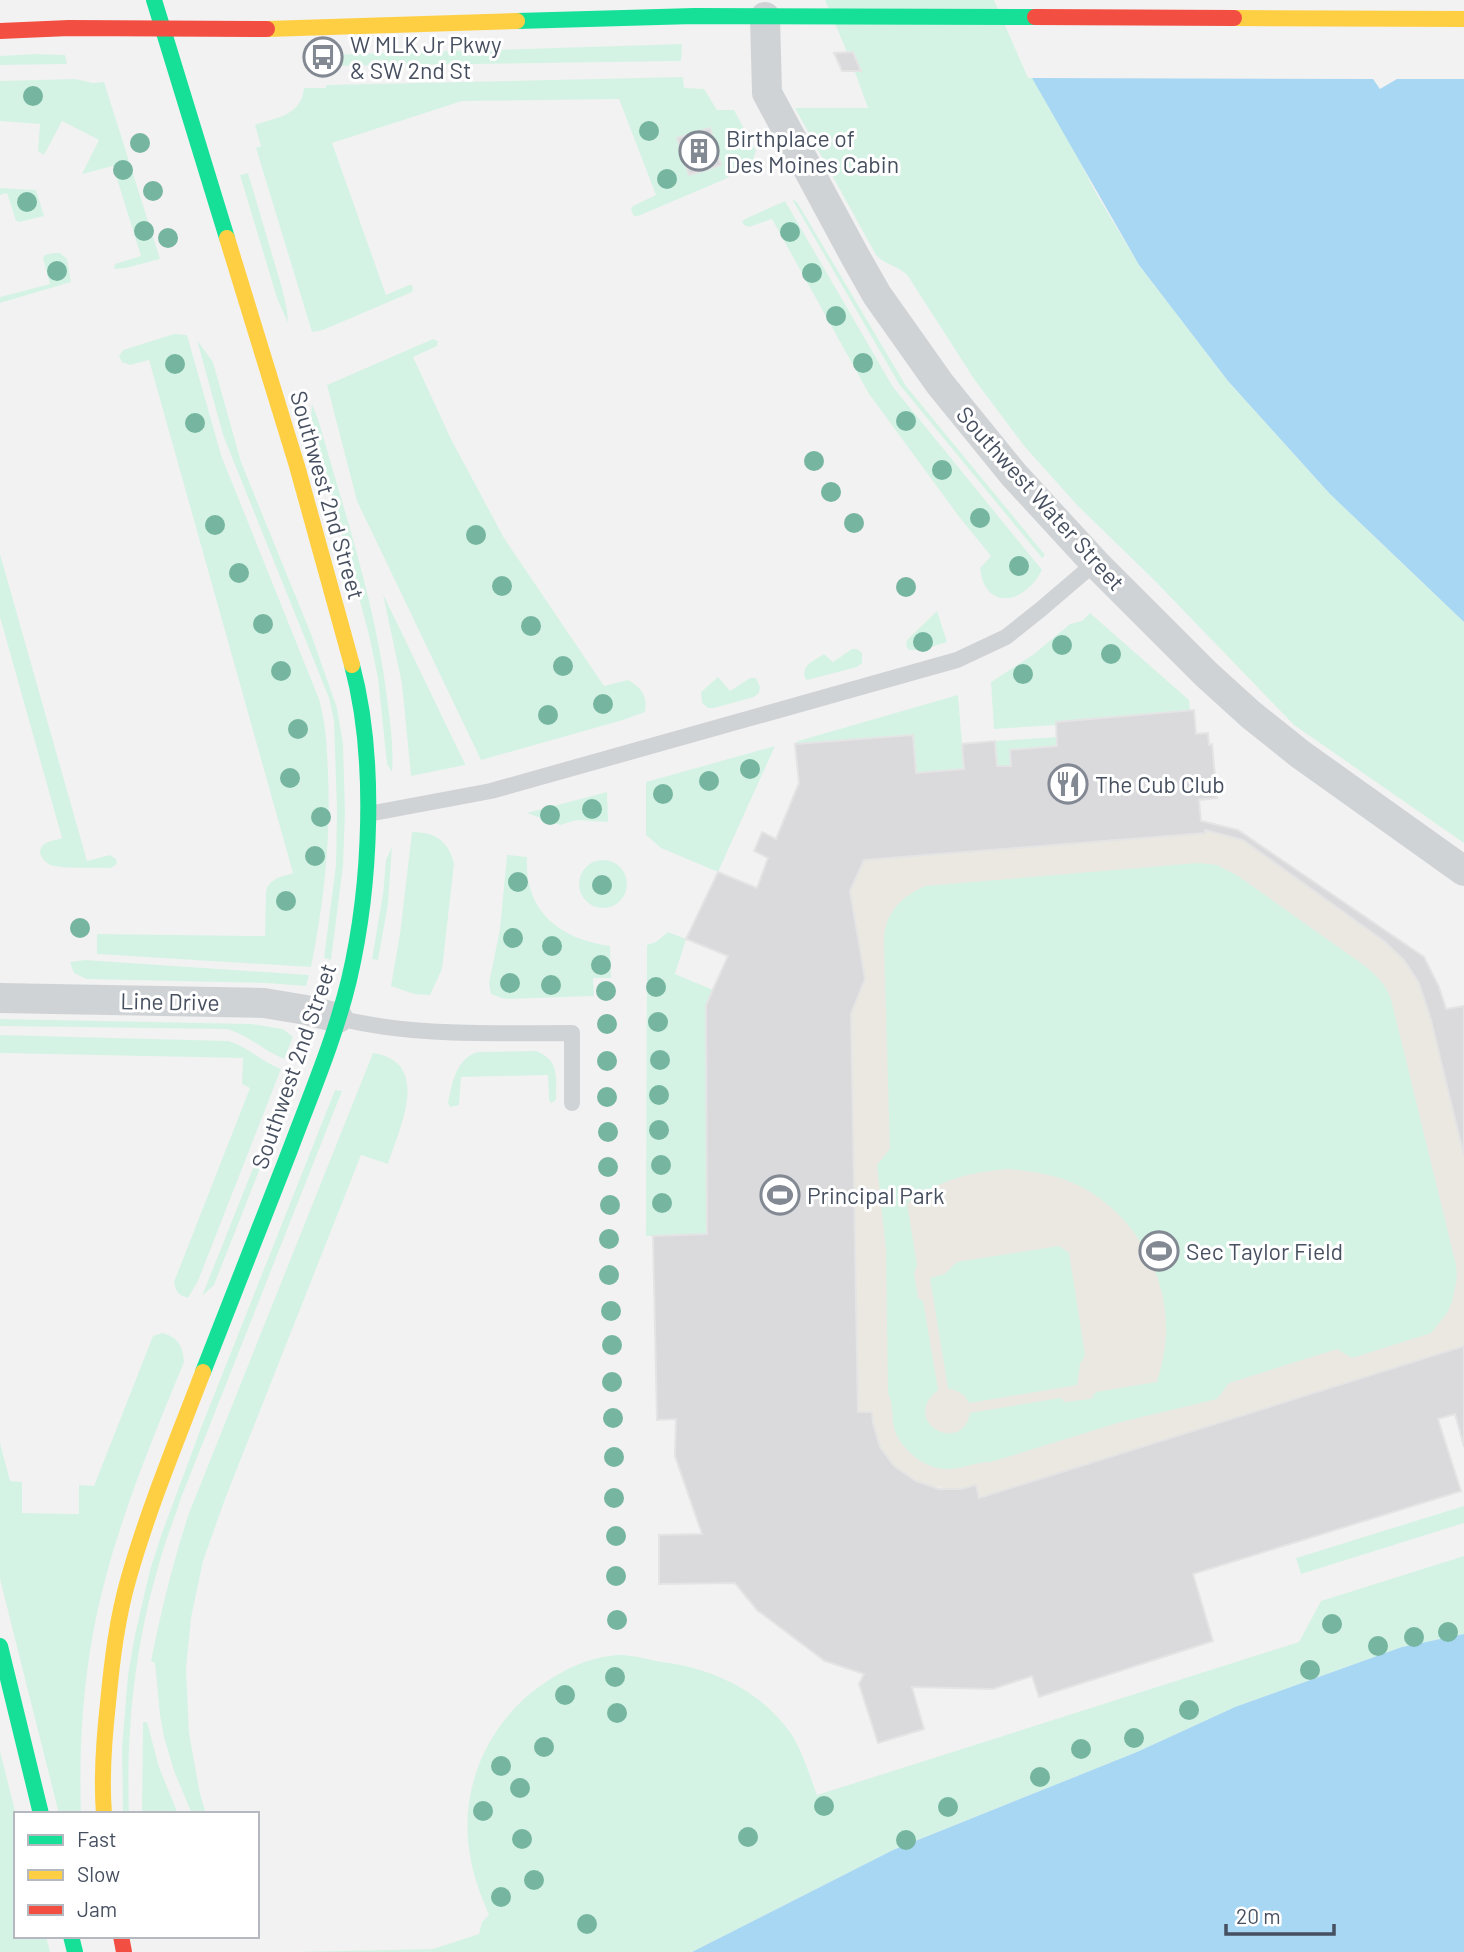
<svg xmlns="http://www.w3.org/2000/svg" width="1464" height="1952" font-family="Barlow,sans-serif">
  <style>
    .green { fill: #d5f3e5 }
    .sand { fill: #eae8e1; fill-rule: evenodd }
    .water { fill: #a7d7f3 }
    .pier { fill: #f3f2f2 }
    .building { fill: #dadadd; stroke: #e4e4e5; stroke-width: 2 }
    .lines { fill: none; stroke-linecap: round; stroke-linejoin: round }
    .lane { stroke: #d0d3d6; stroke-width: 16 }
    .street { stroke: #d0d3d6; stroke-width: 30 }
    .fast { stroke: #16e098; stroke-width: 16 }
    .slow { stroke: #ffcf43; stroke-width: 16 }
    .jam { stroke: #f24e42; stroke-width: 16 }
    .tree { fill: #76b6a0 }
    .labels { text-anchor: middle; dominant-baseline: central; stroke-width: 6; stroke-linejoin: round; paint-order: stroke }
    .poi-label { font-size: 23px; fill: #475060; stroke: #fff; text-anchor: start }
    .street-label { font-size: 23px; fill: #475060; stroke: #fff }
  </style>
  <rect width="100%" height="100%" fill="#f3f2f2"/>
  <path class="green" d="M 825,0 L 997,0 L 1096,193 L 1139,265 L 1228,381 L 1330,494 L 1464,622 L 1464,843 L 1294,725 L 1155,581 L 1077,505 L 1025,447 L 974,379 L 908,276 C 898,265 886,266 876,255 L 795,108 L 868,108 L 852,64 Z
    M 682,44 L 681,61 L 326,66 L 326,55 Z
    M 35,54 L 65,55 L 67,64 L 0,65 L 0,56 Z
    M 683,77 L 684,88 L 704,89 L 717,110 L 734,110 L 756,151 L 752,163 L 723,180 L 638,216 L 634,216 L 631,210 L 633,206 L 656,195 L 619,99 L 462,101 L 332,143 L 386,295 L 409,285 L 412,285 L 413,289 L 412,292 L 323,330 L 312,332 L 256,148 L 261,146 L 255,125 C 277,117 301,116 304,88 L 326,88 L 326,85 Z
    M 75,79 L 93,83 L 104,82 L 160,259 L 126,268 L 114,269 L 115,264 L 141,256 L 113,166 L 82,174 L 99,140 L 62,121 L 44,155 L 38,151 L 40,124 L 0,121 L 0,81 Z
    M 248,173 L 282,288 L 287,310 L 288,323 L 277,298 L 240,175 Z
    M 0,188 L 36,190 L 44,216 L 19,222 L 16,221 L 7,193 L 0,195 Z
    M 792,199 L 797,202 L 906,386 L 1045,555 L 1042,558 L 899,384 Z
    M 785,201 L 893,387 L 1042,570 C 1026,603 985,613 980,568 L 991,556 L 960,518 L 869,394 L 772,219 L 749,227 L 744,225 L 742,222 L 745,219 Z
    M 53,253 L 60,253 L 67,259 L 71,282 L 0,303 L 0,297 L 50,284 L 43,258 L 45,255 Z
    M 174,334 L 187,335 L 221,455 L 319,699 C 326,724 327,748 328,774 C 331,839 324,903 311,967 L 97,954 L 97,934 L 265,936 L 266,891 C 270,878 281,877 293,873 L 149,360 L 130,365 L 122,362 L 119,356 L 123,350 Z
    M 433,339 L 438,341 L 437,346 L 413,357 L 451,439 L 504,538 L 604,686 L 628,680 C 641,687 648,696 645,712 L 623,720 L 481,760 L 357,501 L 327,385 Z
    M 197,340 L 213,362 L 241,462 L 311,634 L 337,708 L 343,744 L 345,811 L 343,866 L 331,960 L 324,958 L 336,865 L 337,810 L 334,721 L 329,698 L 223,435 Z
    M 312,404 L 318,419 C 344,510 375,602 387,697 C 390,722 394,747 392,772 L 387,764 L 378,678 L 369,635 L 311,417 Z
    M 0,554 L 87,861 L 110,855 L 116,859 L 117,864 L 111,868 C 92,867 72,869 54,866 C 44,864 33,850 46,843 C 51,840 58,840 62,838 L 0,617 Z
    M 383,594 L 465,764 L 465,765 L 411,776 L 402,684 Z
    M 937,611 L 947,642 L 921,650 L 909,650 L 906,646 L 907,640 Z
    M 1090,613 L 1189,700 L 1190,710 L 1056,722 L 1056,725 L 994,729 L 991,682 L 1034,654 L 1070,624 L 1082,621 Z
    M 852,649 L 857,649 L 862,653 L 862,663 L 857,667 L 807,680 L 805,678 C 801,665 815,660 824,654 L 833,662 Z
    M 718,677 L 730,691 L 750,678 L 756,678 L 760,687 L 759,693 L 754,697 L 714,708 L 708,708 L 702,703 L 701,692 Z
    M 958,695 L 964,769 L 916,773 L 913,735 L 795,744 L 798,741 Z
    M 1057,737 L 1057,746 L 1011,766 L 997,766 L 995,741 Z
    M 775,746 L 718,872 L 661,848 L 646,835 L 646,782 Z
    M 607,792 L 608,822 L 577,820 L 560,825 L 527,813 Z
    M 1205,830 L 1431,1020 L 1464,1156 L 1464,1346 L 979,1498 L 976,1485 L 961,1489 L 894,1466 L 880,1447 L 873,1423 L 872,1412 L 858,1412 L 864,860 L 1205,833 Z
    M 412,832 C 435,832 449,841 454,864 L 442,969 L 430,995 L 414,994 L 391,986 L 400,934 Z
    M 392,847 L 388,904 L 378,960 L 372,959 L 383,894 L 386,860 Z
    M 507,855 L 527,857 C 524,911 559,939 610,946 L 611,978 L 593,978 L 594,996 L 508,999 L 501,998 L 491,994 L 489,983 L 500,929 Z
    M579 884a24 24 0 1 1 48 0a24 24 0 1 1-48 0Z
    M 668,932 L 686,939 L 675,974 L 713,990 L 706,1005 L 707,1234 L 646,1236 L 647,945 L 656,942 Z
    M 85,960 L 309,975 L 306,986 L 266,983 L 86,979 L 74,973 L 70,962 Z
    M 0,1019 L 252,1024 L 283,1029 L 293,1037 L 284,1059 C 264,1051 248,1035 227,1029 L 0,1026 Z
    M 0,1035 L 228,1041 C 247,1046 262,1062 281,1069 L 198,1281 L 188,1298 C 178,1295 176,1292 174,1282 L 250,1088 L 242,1084 L 243,1058 L 0,1053 Z
    M 536,1051 C 560,1060 556,1078 556,1100 L 551,1103 L 549,1100 L 548,1075 L 461,1077 L 459,1105 L 450,1107 L 448,1103 C 452,1083 456,1058 478,1052 Z
    M 373,1053 C 433,1062 399,1129 388,1164 L 361,1155 L 225,1499 L 203,1561 L 191,1618 L 186,1669 L 189,1733 L 200,1794 L 206,1814 L 192,1814 L 174,1771 L 164,1737 L 160,1715 L 155,1663 L 151,1661 C 161,1611 173,1562 189,1513 Z
    M 291,1073 L 296,1077 L 214,1285 L 202,1296 Z
    M 335,1090 L 342,1091 L 181,1498 C 174,1520 165,1542 159,1564 C 135,1645 126,1729 129,1814 L 123,1814 L 122,1748 L 128,1675 L 135,1635 L 150,1570 L 162,1533 L 201,1428 Z
    M 162,1333 C 178,1337 183,1346 184,1362 C 147,1452 109,1543 92,1639 C 82,1697 79,1755 81,1814 L 59,1814 L 0,1579 L 0,1443 L 10,1481 L 22,1482 L 22,1513 L 79,1514 L 79,1485 L 94,1486 L 153,1336 Z
    M 1464,1506 L 1464,1523 L 1301,1574 L 1296,1558 Z
    M 1464,1556 L 1464,1634 L 1402,1647 L 1235,1707 L 1137,1752 L 893,1850 L 692,1952 L 292,1952 L 433,1949 L 479,1934 L 482,1922 L 489,1915 C 481,1896 473,1876 470,1855 C 458,1789 488,1721 543,1684 C 566,1668 588,1658 616,1655 C 634,1654 651,1661 669,1663 C 716,1670 761,1692 790,1732 C 803,1752 809,1774 817,1795 L 1299,1642 L 1321,1601 Z
    M 143,1722 L 147,1722 L 159,1767 L 178,1814 L 142,1814 Z
    M 0,1751 L 16,1815 L 16,1936 L 46,1936 L 50,1952 L 0,1952 Z"/>
  <path class="sand" d="M 1205,830 L 1243,840 L 1384,941 L 1404,960 L 1419,983 L 1431,1020 L 1464,1156 L 1464,1346 L 979,1498 L 976,1485 C 923,1499 875,1467 872,1412 L 858,1412 L 850,891 L 864,860 L 1205,833 ZM 1198,863 L 1217,865 L 1238,876 L 1365,966 C 1377,976 1385,984 1391,999 L 1456,1265 L 1457,1278 L 1452,1302 L 1447,1313 L 1431,1333 L 1352,1358 L 1337,1349 L 1229,1383 L 1217,1399 L 1121,1422 L 991,1462 C 976,1462 962,1469 947,1469 C 925,1469 903,1451 895,1431 C 891,1419 894,1405 888,1393 L 886,1249 L 877,1165 L 890,1149 L 884,943 C 884,914 899,898 925,886 Z
    M 1010,1169 C 1028,1171 1046,1173 1063,1179 C 1124,1200 1167,1265 1166,1330 C 1166,1348 1162,1365 1157,1382 L 1096,1392 L 1091,1399 L 1065,1402 L 1060,1398 L 970,1413 C 963,1456 898,1422 938,1390 L 923,1301 L 918,1298 L 914,1273 L 917,1265 L 907,1203 C 944,1179 967,1172 1010,1169 ZM 1059,1246 L 1069,1253 L 1085,1355 L 1080,1364 L 1077,1385 L 969,1403 C 964,1393 958,1391 948,1388 L 930,1278 L 945,1274 L 957,1262 Z"/>
  <path class="water" d="M 997,0 L 1464,0 L 1464,622 L 1330,494 L 1228,381 L 1139,265 L 1032,78 Z
    M 1464,1634 L 1464,1952 L 692,1952 L 893,1850 L 1137,1752 L 1235,1707 L 1402,1647 Z"/>
  <path class="pier" d="M 994,0 L 1464,0 L 1464,79 L 1397,79 L 1380,89 L 1373,79 L 1028,78 Z"/>
  <path class="building" d="M 853,52 L 861,71 L 842,71 L 834,53 Z
    M 710,128 L 721,165 L 689,175 L 677,138 Z
    M 1194,710 L 1196,734 L 1208,733 L 1209,745 L 1212,744 L 1217,798 L 1199,800 L 1201,821 L 1238,830 L 1424,957 L 1439,987 L 1446,1009 L 1464,1006 L 1464,1156 L 1431,1020 L 1419,983 L 1404,960 L 1384,941 L 1243,840 L 1205,830 L 1205,833 L 864,860 L 850,891 L 865,979 L 851,1014 L 858,1412 L 872,1412 L 873,1423 L 880,1447 L 894,1466 L 916,1481 L 939,1489 L 961,1489 L 976,1485 L 979,1498 L 1464,1346 L 1464,1447 L 1455,1414 L 1438,1419 L 1461,1491 L 1193,1574 L 1213,1641 L 1039,1697 L 1032,1676 L 993,1689 L 912,1687 L 924,1729 L 878,1743 L 859,1684 L 864,1674 L 825,1661 L 757,1610 L 735,1583 L 659,1584 L 659,1535 L 702,1534 L 675,1456 L 676,1419 L 657,1420 L 653,1236 L 707,1234 L 706,1005 L 728,956 L 686,939 L 718,872 L 757,888 L 768,858 L 754,851 L 762,832 L 776,839 L 799,783 L 795,744 L 913,735 L 916,773 L 964,769 L 962,744 L 995,741 L 997,766 L 1011,766 L 1010,750 L 1057,746 L 1056,722 Z"/>
  <g class="lines">
    <path class="lane" d="M 368,814 L 491,791 L 957,660 L 1006,637 L 1040,610 L 1095,563
      M 338,1018 C 415,1037 493,1033 572,1033 L 572,1103"/>
    <path class="street" d="M 765,17 L 767,93 L 856,258 L 877,295 L 940,384 L 1014,475 L 1095,563 L 1206,674 L 1250,714 L 1300,754 L 1464,871
      M 0,998 L 264,1003 L 306,1010 L 338,1018"/>
    <path class="fast" d="M 154,0 L 227,238
      M 517,21 L 694,16 L 1035,17
      M 203,1372 C 232,1298 261,1224 290,1150 C 311,1094 335,1038 349,980 C 371,886 377,758 352,665
      M 0,1646 L 41,1814
      M 71,1936 L 75,1952"/>
    <path class="slow" d="M 1234,18 L 1464,19
      M 267,29 L 517,21
      M 227,238 L 297,466 L 352,665
      M 104,1814 C 101,1777 104,1739 108,1703 C 112,1661 117,1618 129,1577 C 149,1507 177,1440 203,1372"/>
    <path class="jam" d="M 1035,17 L 1234,18
      M 0,31 L 69,28 L 267,29
      M 121,1936 L 124,1952"/>
  </g>
  <g class="tree">
    <circle cx="33" cy="96" r="10"/>
    <circle cx="649" cy="131" r="10"/>
    <circle cx="140" cy="143" r="10"/>
    <circle cx="123" cy="170" r="10"/>
    <circle cx="667" cy="179" r="10"/>
    <circle cx="153" cy="191" r="10"/>
    <circle cx="27" cy="202" r="10"/>
    <circle cx="144" cy="231" r="10"/>
    <circle cx="790" cy="232" r="10"/>
    <circle cx="168" cy="238" r="10"/>
    <circle cx="57" cy="271" r="10"/>
    <circle cx="812" cy="273" r="10"/>
    <circle cx="836" cy="316" r="10"/>
    <circle cx="863" cy="363" r="10"/>
    <circle cx="175" cy="364" r="10"/>
    <circle cx="906" cy="421" r="10"/>
    <circle cx="195" cy="423" r="10"/>
    <circle cx="814" cy="461" r="10"/>
    <circle cx="942" cy="470" r="10"/>
    <circle cx="831" cy="492" r="10"/>
    <circle cx="980" cy="518" r="10"/>
    <circle cx="854" cy="523" r="10"/>
    <circle cx="215" cy="525" r="10"/>
    <circle cx="476" cy="535" r="10"/>
    <circle cx="1019" cy="566" r="10"/>
    <circle cx="239" cy="573" r="10"/>
    <circle cx="502" cy="586" r="10"/>
    <circle cx="906" cy="587" r="10"/>
    <circle cx="263" cy="624" r="10"/>
    <circle cx="531" cy="626" r="10"/>
    <circle cx="923" cy="642" r="10"/>
    <circle cx="1062" cy="645" r="10"/>
    <circle cx="1111" cy="654" r="10"/>
    <circle cx="563" cy="666" r="10"/>
    <circle cx="281" cy="671" r="10"/>
    <circle cx="1023" cy="674" r="10"/>
    <circle cx="603" cy="704" r="10"/>
    <circle cx="548" cy="715" r="10"/>
    <circle cx="298" cy="729" r="10"/>
    <circle cx="750" cy="769" r="10"/>
    <circle cx="290" cy="778" r="10"/>
    <circle cx="709" cy="781" r="10"/>
    <circle cx="663" cy="794" r="10"/>
    <circle cx="592" cy="809" r="10"/>
    <circle cx="550" cy="815" r="10"/>
    <circle cx="321" cy="817" r="10"/>
    <circle cx="315" cy="856" r="10"/>
    <circle cx="518" cy="882" r="10"/>
    <circle cx="602" cy="885" r="10"/>
    <circle cx="286" cy="901" r="10"/>
    <circle cx="80" cy="928" r="10"/>
    <circle cx="513" cy="938" r="10"/>
    <circle cx="552" cy="946" r="10"/>
    <circle cx="601" cy="965" r="10"/>
    <circle cx="510" cy="983" r="10"/>
    <circle cx="551" cy="985" r="10"/>
    <circle cx="656" cy="987" r="10"/>
    <circle cx="606" cy="991" r="10"/>
    <circle cx="658" cy="1022" r="10"/>
    <circle cx="607" cy="1024" r="10"/>
    <circle cx="660" cy="1060" r="10"/>
    <circle cx="607" cy="1061" r="10"/>
    <circle cx="659" cy="1095" r="10"/>
    <circle cx="607" cy="1097" r="10"/>
    <circle cx="659" cy="1130" r="10"/>
    <circle cx="608" cy="1132" r="10"/>
    <circle cx="661" cy="1165" r="10"/>
    <circle cx="608" cy="1167" r="10"/>
    <circle cx="662" cy="1203" r="10"/>
    <circle cx="610" cy="1205" r="10"/>
    <circle cx="609" cy="1239" r="10"/>
    <circle cx="609" cy="1275" r="10"/>
    <circle cx="611" cy="1311" r="10"/>
    <circle cx="612" cy="1345" r="10"/>
    <circle cx="612" cy="1382" r="10"/>
    <circle cx="613" cy="1418" r="10"/>
    <circle cx="614" cy="1457" r="10"/>
    <circle cx="614" cy="1498" r="10"/>
    <circle cx="616" cy="1536" r="10"/>
    <circle cx="616" cy="1576" r="10"/>
    <circle cx="617" cy="1620" r="10"/>
    <circle cx="1332" cy="1624" r="10"/>
    <circle cx="1448" cy="1632" r="10"/>
    <circle cx="1414" cy="1637" r="10"/>
    <circle cx="1378" cy="1646" r="10"/>
    <circle cx="1310" cy="1670" r="10"/>
    <circle cx="615" cy="1677" r="10"/>
    <circle cx="565" cy="1695" r="10"/>
    <circle cx="1189" cy="1710" r="10"/>
    <circle cx="617" cy="1713" r="10"/>
    <circle cx="1134" cy="1738" r="10"/>
    <circle cx="544" cy="1747" r="10"/>
    <circle cx="1081" cy="1749" r="10"/>
    <circle cx="501" cy="1766" r="10"/>
    <circle cx="1040" cy="1777" r="10"/>
    <circle cx="520" cy="1788" r="10"/>
    <circle cx="824" cy="1806" r="10"/>
    <circle cx="948" cy="1807" r="10"/>
    <circle cx="483" cy="1811" r="10"/>
    <circle cx="748" cy="1837" r="10"/>
    <circle cx="522" cy="1839" r="10"/>
    <circle cx="906" cy="1840" r="10"/>
    <circle cx="534" cy="1880" r="10"/>
    <circle cx="501" cy="1897" r="10"/>
    <circle cx="587" cy="1924" r="10"/>
  </g>
  <defs>
    <g id="bus-ring" transform="scale(2.0125)"><circle r="9.5" fill="#fff" stroke="#838993" stroke-width="1.5"/><path d="M-5-6H5V4H4V6H2V4H-2V6H-4V4H-5ZM-3.5-4V0h7V-4ZM-3.5 1.2v1.5H-2V1.2ZM2 1.2v1.5H3.5V1.2Z" fill="#838993"/></g>
    <g id="building-ring" transform="scale(2.0125)"><circle r="9.5" fill="#fff" stroke="#838993" stroke-width="1.5"/><path d="M-4-6H4V6H1V3H-1V6H-4ZM-2.5-4.3h1.7v1.8h-1.7ZM.8-4.3h1.7v1.8H.8ZM-2.5-1h1.7V.8h-1.7ZM.8-1h1.7V.8H.8Z" fill="#838993"/></g>
    <g id="restaurant-ring" transform="scale(2.0125)"><circle r="9.5" fill="#fff" stroke="#838993" stroke-width="1.5"/><path d="M-5-6h1v4h1v-4h1v4h1v-4h1v5L-1.5 .5V6h-2V.5L-5-1ZM5-6V6H3V1.5H1.5Q1.5-4 5-6Z" fill="#838993"/></g>
    <g id="stadium-ring" transform="scale(2.0125)"><circle r="9.5" fill="#fff" stroke="#838993" stroke-width="1.5"/><path d="M0-5a6.5 5 0 1 0 0 10a6.5 5 0 1 0 0-10ZM-3.5-1.8h7v3.6h-7Z" fill="#838993"/></g>
  </defs>
  <g fill-rule="evenodd">
    <use href="#bus-ring" x="323" y="57"/>
    <use href="#building-ring" x="699" y="151"/>
    <use href="#restaurant-ring" x="1068" y="784"/>
    <use href="#stadium-ring" x="780" y="1195"/>
    <use href="#stadium-ring" x="1159" y="1251"/>
  </g>
  <g class="labels">
    <g class="poi-label">
      <text x="350" y="44">W MLK Jr Pkwy<tspan x="350" dy="26">&amp; SW 2nd St</tspan></text>
      <text x="726" y="138">Birthplace of<tspan x="726" dy="26">Des Moines Cabin</tspan></text>
      <text x="1095" y="784">The Cub Club</text>
      <text x="807" y="1195">Principal Park</text>
      <text x="1186" y="1251">Sec Taylor Field</text>
    </g>
    <g class="street-label">
      <text transform="translate(328 495) rotate(74)">Southwest 2nd Street</text>
      <text transform="translate(1041 498) rotate(48)">Southwest Water Street</text>
      <text transform="translate(170 1001) rotate(1)">Line Drive</text>
      <text transform="translate(293 1066) rotate(-71)">Southwest 2nd Street</text>
    </g>
  </g>
  <rect x="14" y="1812" width="245" height="126" fill="#ffffff" stroke="#b5b9bf" stroke-width="2"/>
  <rect x="28" y="1835" width="35" height="10" fill="#16e098" stroke="#b5b9bf" stroke-width="2"/>
  <text x="77" y="1847" font-size="21" fill="#475060">Fast</text>
  <rect x="28" y="1870" width="35" height="10" fill="#ffcf43" stroke="#b5b9bf" stroke-width="2"/>
  <text x="77" y="1882" font-size="21" fill="#475060">Slow</text>
  <rect x="28" y="1905" width="35" height="10" fill="#f24e42" stroke="#b5b9bf" stroke-width="2"/>
  <text x="77" y="1917" font-size="21" fill="#475060">Jam</text>
  <path d="M1226 1924v10h108v-10" fill="none" stroke="#475060" stroke-width="3.5"/>
  <text x="1236" y="1924" font-size="21" fill="#475060" stroke="#ffffff" stroke-width="5" paint-order="stroke">20 m</text>
</svg>
